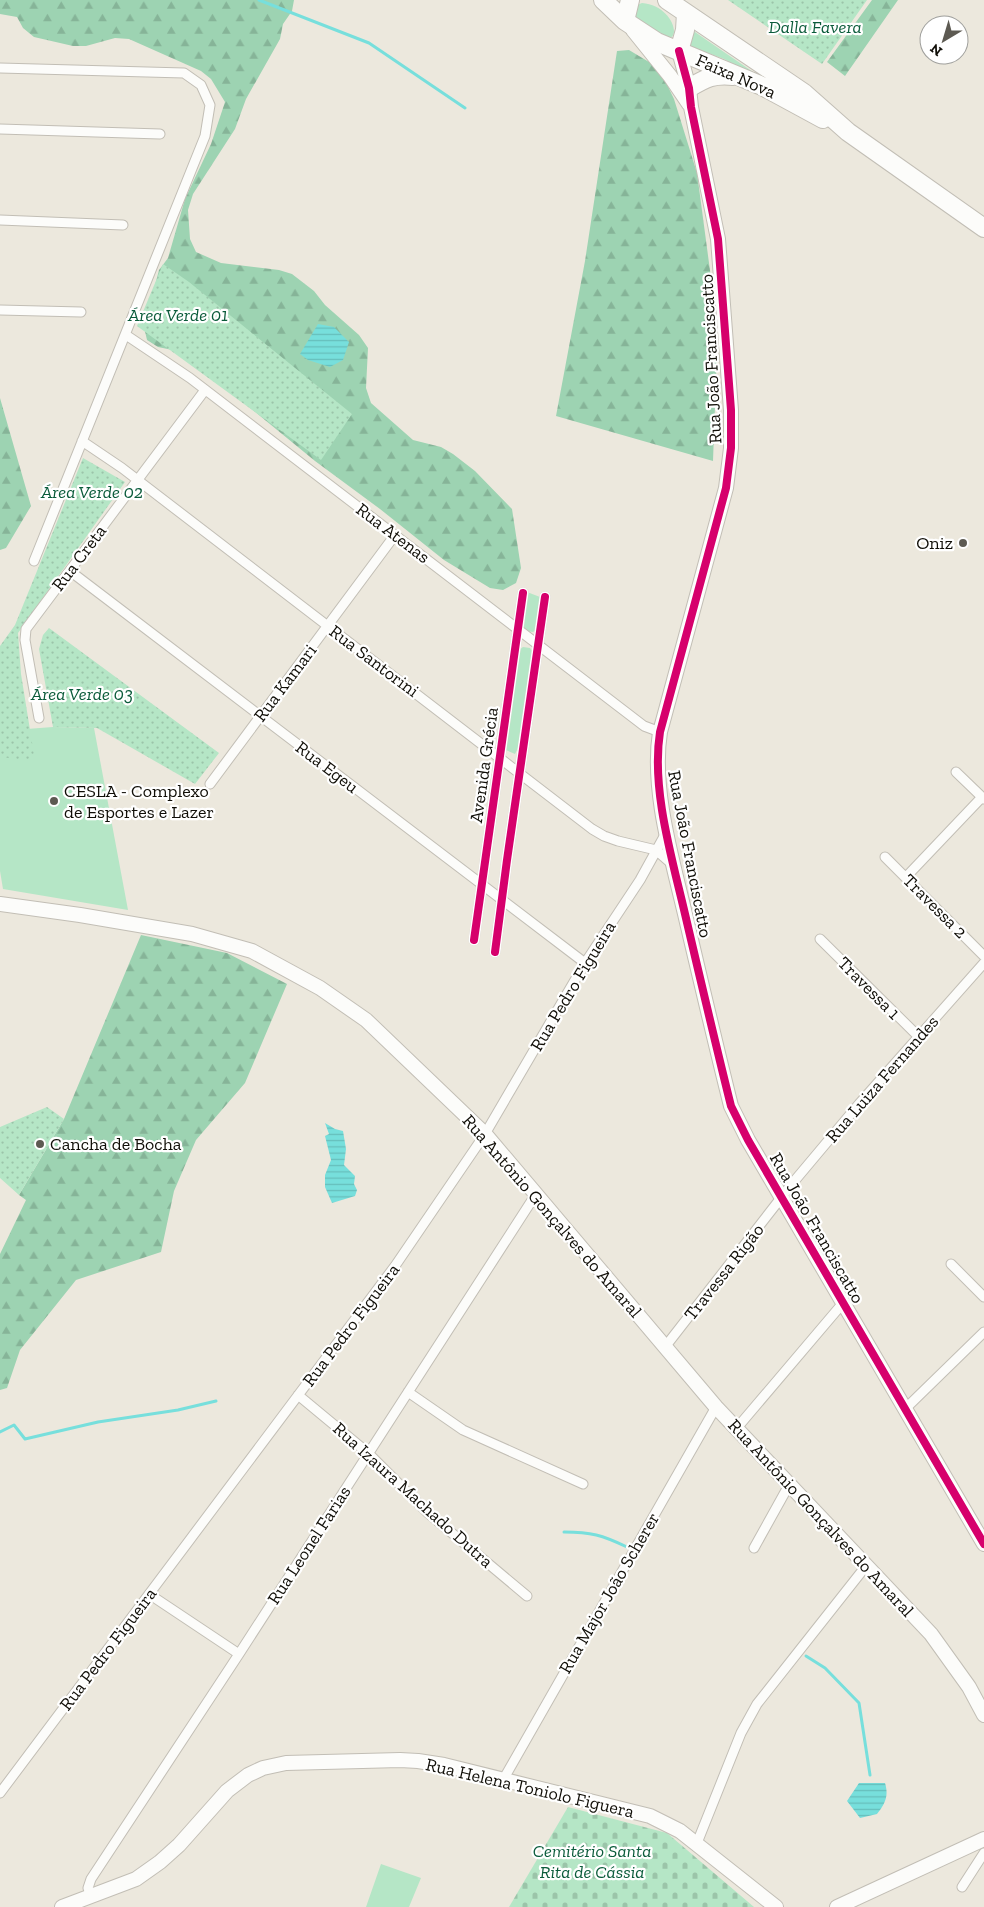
<svg xmlns="http://www.w3.org/2000/svg" width="984" height="1907" font-family="'Zilla Slab',serif">
  <style>
    .green { fill: #b5e6c6 }
    .forest { fill: url(#forest-firs) }
    .cemetery { fill: url(#cemetery-stones) }
    .park { fill: url(#park-dots) }
    .water { fill: url(#water-rules) }
    .lines { fill: none; stroke-linecap: round; stroke-linejoin: round }
    .stream { stroke: #77dfdc; stroke-width: 3 }
    .street-casing { stroke: #c2beb5; stroke-width: 11 }
    .secondary-casing { stroke: #c2beb5; stroke-width: 16 }
    .highway-casing { stroke: #c2beb5; stroke-width: 20 }
    .street { stroke: #fcfcfa; stroke-width: 9 }
    .secondary { stroke: #fcfcfa; stroke-width: 14 }
    .highway { stroke: #fcfcfa; stroke-width: 18 }
    .cycleway-casing { stroke: #fff; stroke-width: 11 }
    .cycleway { stroke: #d6006c; stroke-width: 8 }
    .poi-dot { fill: #5d5a52; stroke: #fff; stroke-width: 2 }
    .labels { text-anchor: middle; dominant-baseline: central; stroke-width: 4.5; stroke-linejoin: round; paint-order: stroke }
    .park-label { font-size: 18px; font-style: italic; fill: #0a5b3a; stroke: #fff }
    .street-label { font-size: 18px; fill: #100e07; stroke: #fff }
    .poi-label { font-size: 18px; fill: #100e07; stroke: #fff; text-anchor: start }
  </style>
  <defs>
    <pattern id="forest-firs" width="22" height="20" patternUnits="userSpaceOnUse" patternTransform="scale(1.25)"><rect width="22" height="20" fill="#9dd3b2"/><path d="M5 1l3.5 6h-7zM16 11l3.5 6h-7z" fill="#86b498"/></pattern>
    <pattern id="cemetery-stones" width="16" height="16" patternUnits="userSpaceOnUse" patternTransform="scale(1.25)"><rect width="16" height="16" fill="#b5e6c6"/><path d="M2 7V4a2 2 0 0 1 4 0v3zM10 15v-3a2 2 0 0 1 4 0v3z" fill="#9bc4a9"/></pattern>
    <pattern id="park-dots" width="8" height="8" patternUnits="userSpaceOnUse" patternTransform="scale(1.25)"><rect width="8" height="8" fill="#b5e6c6"/><path d="M2 2h.1M6 6h.1" fill="none" stroke="#9bc4a9" stroke-width="1.8" stroke-linecap="round"/></pattern>
    <pattern id="water-rules" width="6" height="5" patternUnits="userSpaceOnUse" patternTransform="scale(1.25)"><rect width="6" height="5" fill="#77dfdc"/><path d="M0 2.5h6" fill="none" stroke="#66bebb"/></pattern>
  </defs>
  <rect width="100%" height="100%" fill="#ece8dd"/>
  <path class="green" d="M 642,3 C 674,5 685,46 661,37 C 652,34 643,25 635,19 L 635,6 Z
    M 692,30 L 769,83 L 724,59 L 687,45 Z
    M 527,592 L 540,597 L 537,629 L 533,632 L 526,631 L 524,627 Z
    M 523,647 L 530,648 L 532,651 L 518,748 L 515,754 L 506,750 L 506,741 L 519,650 Z
    M 53,727 L 94,728 L 128,910 L 3,889 L 0,871 L 0,731 Z
    M 381,1864 L 421,1878 L 409,1907 L 366,1907 Z"/>
  <path class="forest" d="M 0,0 L 294,0 L 292,11 L 283,24 L 280,39 L 246,99 L 235,129 L 193,194 L 188,210 L 190,239 L 196,252 L 221,263 L 279,270 L 292,274 L 314,291 L 325,305 L 359,335 L 368,348 L 366,388 L 371,403 L 413,440 L 441,447 L 453,454 L 475,471 L 512,509 L 521,568 L 516,583 L 503,590 L 490,588 L 444,560 L 380,509 L 315,461 L 182,352 L 158,347 L 147,340 L 144,327 L 159,270 L 168,258 L 185,199 L 211,144 L 225,102 L 211,79 L 201,71 L 129,39 L 115,38 L 86,46 L 73,46 L 34,37 L 23,28 L 17,17 L 0,14 Z
    M 872,0 L 898,0 L 845,76 L 827,62 Z
    M 629,50 L 659,68 L 674,99 L 697,173 L 713,293 L 717,351 L 713,461 L 556,416 L 585,261 L 617,51 Z
    M 0,398 L 31,506 L 6,548 L 0,550 Z
    M 141,935 L 227,953 L 287,984 L 245,1083 L 196,1140 L 174,1191 L 161,1252 L 76,1280 L 20,1350 L 7,1388 L 0,1390 L 0,1254 L 26,1200 L 19,1195 L 64,1119 Z"/>
  <path class="cemetery" d="M 568,1807 L 667,1833 L 754,1907 L 509,1907 Z"/>
  <path class="park" d="M 728,0 L 867,0 L 822,64 Z
    M 163,264 L 189,282 L 352,414 L 321,460 L 137,326 Z
    M 83,458 L 125,482 L 18,633 L 21,674 L 35,761 L 0,757 L 0,646 L 15,625 Z
    M 49,628 L 219,753 L 195,784 L 97,728 L 53,727 L 39,649 L 43,635 Z
    M 47,1107 L 64,1119 L 19,1195 L 0,1178 L 0,1127 Z"/>
  <path class="water" d="M 318,324 L 334,327 L 349,342 L 343,360 L 330,367 L 308,360 L 300,354 Z
    M 325,1123 L 335,1129 L 343,1131 L 346,1149 L 344,1165 L 355,1176 L 354,1184 L 357,1190 L 355,1196 L 332,1203 L 325,1187 L 325,1175 L 331,1160 L 325,1136 L 329,1134 Z
    M 859,1783 L 885,1783 C 889,1796 885,1804 877,1814 L 860,1818 L 847,1801 Z"/>
  <g class="lines">
    <path class="stream" d="M 259,0 L 369,43 L 465,108
      M 0,1432 L 14,1425 L 25,1439 L 98,1422 L 178,1410 L 216,1401
      M 564,1532 C 591,1532 602,1535 627,1547
      M 806,1656 L 825,1668 L 859,1703 L 870,1775"/>
    <g class="street-casing">
      <path id="street" d="M 0,68 L 184,73 L 201,85 L 210,105 L 205,136 L 34,561
        M 0,129 L 160,134
        M 0,220 L 123,225
        M 0,310 L 81,312
        M 126,335 L 190,378 L 644,726 L 660,732
        M 82,441 L 122,468 L 592,829 L 604,836 L 618,841 L 656,850 L 672,864
        M 70,571 L 585,963
        M 39,718 L 25,640 L 26,629 L 205,390
        M 956,772 L 984,799
        M 210,784 L 395,535
        M 885,857 L 984,956
        M 906,877 L 982,797
        M 820,939 L 919,1037
        M 474,940 L 523,593
        M 495,952 L 507,860 L 545,597
        M 951,1264 L 984,1297
        M 665,1347 L 791,1185 L 859,1104 L 984,963
        M 408,1392 L 463,1430 L 583,1484
        M 298,1395 L 368,1453 L 428,1513 L 527,1596
        M 905,1409 L 984,1332
        M 736,1429 L 843,1303
        M 754,1548 L 789,1485
        M 149,1594 L 239,1654
        M 503,1780 L 716,1407
        M 0,1793 L 395,1266 L 485,1134 L 585,963 L 640,880 L 666,833
        M 697,1843 L 741,1733 L 757,1704 L 866,1566
        M 962,1887 L 984,1853
        M 91,1897 L 88,1888 L 91,1879 L 239,1654 L 536,1194"/>
    </g>
    <g class="secondary-casing">
      <path id="secondary" d="M 633,30 L 670,76 L 689,104
        M 679,51 L 689,88 L 691,107 L 718,239 L 731,410 L 731,448 L 726,488 L 660,732 C 651,789 672,858 685,914 C 700,978 715,1042 731,1106 L 748,1140 L 984,1544
        M 0,904 L 80,915 L 192,934 L 252,951 L 320,988 L 366,1020 L 485,1134 L 716,1407 L 931,1634 L 969,1687 L 984,1715
        M 62,1907 L 136,1879 L 160,1862 L 179,1845 L 227,1791 L 248,1775 L 263,1768 L 286,1763 L 400,1760 L 418,1761 L 444,1765 L 650,1816 L 680,1831 L 776,1907
        M 837,1907 L 984,1839"/>
    </g>
    <g class="highway-casing">
      <path id="highway" d="M 603,0 L 625,21 L 657,42 L 762,86 L 823,119
        M 667,0 L 804,93 L 848,132 L 984,228
        M 625,21 L 630,0
        M 679,51 L 685,30 L 686,13
        M 689,88 C 706,78 713,74 733,76"/>
    </g>
    <use href="#street" class="street"/>
    <use href="#secondary" class="secondary"/>
    <use href="#highway" class="highway"/>
    <g class="cycleway-casing">
      <path id="cycleway" d="M 679,51 L 689,88 L 691,107 L 718,239 L 731,410 L 731,448 L 726,488 L 660,732 C 651,789 672,858 685,914 C 700,978 715,1042 731,1106 L 748,1140 L 984,1544
        M 474,940 L 523,593
        M 495,952 L 507,860 L 545,597"/>
    </g>
    <use href="#cycleway" class="cycleway"/>
  </g>
  <g class="poi-dot">
    <circle cx="963" cy="543" r="5"/>
    <circle cx="54" cy="801" r="5"/>
    <circle cx="40" cy="1144" r="5"/>
  </g>
  <g class="labels">
    <g class="park-label">
      <text x="815" y="27">Dalla Favera</text>
      <text x="178" y="315">Área Verde 01</text>
      <text x="92" y="492">Área Verde 02</text>
      <text x="82" y="694">Área Verde 03</text>
      <text x="592" y="1851">Cemitério Santa<tspan x="592" dy="21">Rita de Cássia</tspan></text>
    </g>
    <g class="street-label">
      <text transform="translate(736 76) rotate(24)">Faixa Nova</text>
      <text transform="translate(711 359) rotate(-93)">Rua João Franciscatto</text>
      <text transform="translate(393 533) rotate(37)">Rua Atenas</text>
      <text transform="translate(79 558) rotate(-53)">Rua Creta</text>
      <text transform="translate(374 661) rotate(37)">Rua Santorini</text>
      <text transform="translate(285 683) rotate(-53)">Rua Kamari</text>
      <text transform="translate(484 765) rotate(-82)">Avenida Grécia</text>
      <text transform="translate(327 767) rotate(37)">Rua Egeu</text>
      <text transform="translate(690 854) rotate(79)">Rua João Franciscatto</text>
      <text transform="translate(935 906) rotate(45)">Travessa 2</text>
      <text transform="translate(573 986) rotate(-59)">Rua Pedro Figueira</text>
      <text transform="translate(869 988) rotate(45)">Travessa 1</text>
      <text transform="translate(882 1079) rotate(-49)">Rua Luiza Fernandes</text>
      <text transform="translate(552 1216) rotate(49)">Rua Antônio Gonçalves do Amaral</text>
      <text transform="translate(817 1228) rotate(60)">Rua João Franciscatto</text>
      <text transform="translate(724 1272) rotate(-52)">Travessa Rigão</text>
      <text transform="translate(351 1325) rotate(-53)">Rua Pedro Figueira</text>
      <text transform="translate(413 1495) rotate(42)">Rua Izaura Machado Dutra</text>
      <text transform="translate(821 1518) rotate(47)">Rua Antônio Gonçalves do Amaral</text>
      <text transform="translate(309 1545) rotate(-57)">Rua Leonel Farias</text>
      <text transform="translate(609 1593) rotate(-60)">Rua Major João Scherer</text>
      <text transform="translate(108 1649) rotate(-53)">Rua Pedro Figueira</text>
      <text transform="translate(530 1788) rotate(13)">Rua Helena Toniolo Figuera</text>
    </g>
    <g class="poi-label">
      <text x="953" y="543" text-anchor="end">Oniz</text>
      <text x="64" y="791">CESLA - Complexo<tspan x="64" dy="21">de Esportes e Lazer</tspan></text>
      <text x="50" y="1144">Cancha de Bocha</text>
    </g>
  </g>
  <g transform="translate(944 40) rotate(218)"><circle r="24" fill="#ffffff" stroke="#9f9f9c"/>
  <path d="M0-4L9 19L0 12L-9 19Z" fill="#5d5a52"/>
  <text y="-8" font-size="14" font-weight="bold" text-anchor="middle" fill="#100e07">N</text>
  </g>
</svg>
